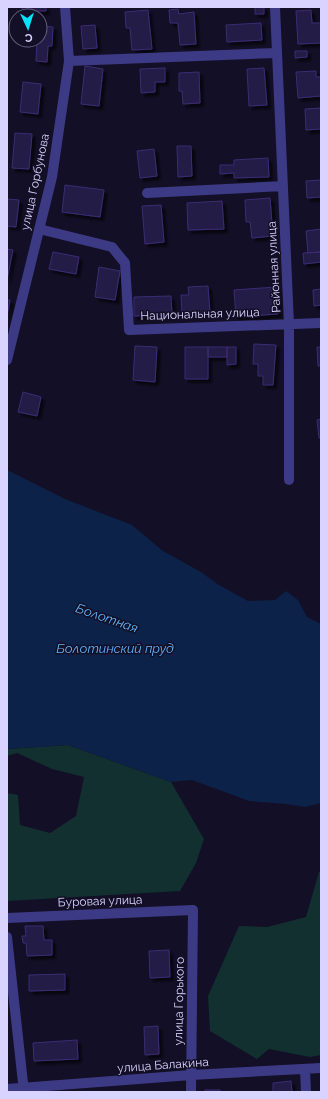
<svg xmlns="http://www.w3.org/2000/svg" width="328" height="1099" font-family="Raleway,sans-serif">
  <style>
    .green { fill: #12302f }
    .water { fill: #0c2248 }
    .building { fill: #241b47; stroke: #3b2d73; filter: url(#shadow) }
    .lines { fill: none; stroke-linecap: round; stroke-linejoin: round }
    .minor { stroke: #3d3a85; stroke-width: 10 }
    .labels { text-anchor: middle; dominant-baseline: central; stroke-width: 3; stroke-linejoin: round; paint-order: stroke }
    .street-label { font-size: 12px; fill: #d9d4ff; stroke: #130f26 }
    .water-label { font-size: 13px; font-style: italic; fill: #62b6ff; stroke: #130f26 }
  </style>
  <defs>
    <filter id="shadow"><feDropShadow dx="3.5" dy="3.5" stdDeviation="1" flood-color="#0009"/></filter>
  </defs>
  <rect width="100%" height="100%" fill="#130f26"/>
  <path class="green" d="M 68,745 L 171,782 L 204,839 L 196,863 L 180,891 L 7,901 L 7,793 L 18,795 L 20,825 L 50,833 L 76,816 L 84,777 L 52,769 L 17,753 L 7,756 L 7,749 Z
    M 319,872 L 321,872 L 321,1055 L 310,1057 L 269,1049 L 257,1059 L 210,1031 L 208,996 L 239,926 L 267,927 L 306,917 Z"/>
  <path class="water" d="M 7,470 L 65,499 L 132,525 L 163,551 L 201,572 L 219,585 L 248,601 L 275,600 L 286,591 L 298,600 L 307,617 L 321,624 L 321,803 L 305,807 L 286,804 L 249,801 L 192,780 L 171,782 L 68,745 L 7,749 Z"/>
  <path class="building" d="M 22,7 L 46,7 L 46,11 L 22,11 Z
    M 255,7 L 264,7 L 264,14 L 255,14 Z
    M 178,9 L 179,14 L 194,12 L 196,44 L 180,45 L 178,23 L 170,23 L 169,10 Z
    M 148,10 L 152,49 L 132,50 L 130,28 L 126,28 L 125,12 Z
    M 311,10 L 312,23 L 321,23 L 321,43 L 298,44 L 296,11 Z
    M 261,23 L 262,40 L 227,42 L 226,25 Z
    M 95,25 L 97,48 L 83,49 L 81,26 Z
    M 40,26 L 53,27 L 52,46 L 48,46 L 47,62 L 36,61 L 37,40 L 40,40 Z
    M 295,51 L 307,51 L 307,57 L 295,58 Z
    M 85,66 L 103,69 L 99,106 L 81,104 Z
    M 165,68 L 165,82 L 155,82 L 155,92 L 141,93 L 140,69 Z
    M 264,68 L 267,105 L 249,106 L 247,69 Z
    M 316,71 L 316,77 L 321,77 L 321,96 L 298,98 L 296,72 Z
    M 199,72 L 200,103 L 183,104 L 182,91 L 179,91 L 179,73 Z
    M 23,82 L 41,84 L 38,114 L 20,112 Z
    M 321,108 L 321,129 L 306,130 L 305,109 Z
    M 15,133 L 32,134 L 29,169 L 12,168 Z
    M 177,146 L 191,146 L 192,176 L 178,177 Z
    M 154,149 L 157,176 L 140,178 L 137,151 Z
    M 268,158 L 269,177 L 234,178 L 234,173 L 220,174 L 220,165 L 234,165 L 234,160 Z
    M 321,180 L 321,197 L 307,198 L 306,181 Z
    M 65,185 L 104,190 L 100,217 L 62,212 Z
    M 270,198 L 273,236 L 252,238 L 250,222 L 246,222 L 245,200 Z
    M 7,199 L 19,200 L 16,227 L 7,226 Z
    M 222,201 L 224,229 L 188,230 L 187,203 Z
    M 161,205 L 164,242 L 145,244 L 142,206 Z
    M 321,229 L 321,252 L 308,253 L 306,231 Z
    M 7,249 L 13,250 L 7,280 Z
    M 53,252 L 79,257 L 76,274 L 49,269 Z
    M 321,252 L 321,262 L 304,264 L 303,253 Z
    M 99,267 L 120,271 L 115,300 L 95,297 Z
    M 208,286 L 210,312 L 182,314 L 181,295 L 189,295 L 188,287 Z
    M 276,287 L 278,314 L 236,317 L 234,290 Z
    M 321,289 L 321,305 L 314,306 L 313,290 Z
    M 171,296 L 172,315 L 134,316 L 134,297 Z
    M 7,300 L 10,300 L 7,316 Z
    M 254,344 L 276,345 L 273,385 L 263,385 L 263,376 L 258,376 L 258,364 L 253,364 Z
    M 135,346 L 157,347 L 155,382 L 133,380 Z
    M 185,347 L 208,347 L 208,379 L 185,379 Z
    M 208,347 L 227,347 L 227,357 L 208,357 Z
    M 227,347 L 236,347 L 236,364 L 227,365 Z
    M 317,347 L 321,347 L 321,366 L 318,366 Z
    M 23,392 L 41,397 L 37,416 L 18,412 Z
    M 321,419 L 321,438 L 319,438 L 317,420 Z
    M 25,926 L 43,926 L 44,940 L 52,940 L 52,955 L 27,956 L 26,943 L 23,943 L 22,936 L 26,936 Z
    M 169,950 L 170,977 L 150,978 L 149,951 Z
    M 65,974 L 65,990 L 29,991 L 29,975 Z
    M 158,1026 L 159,1054 L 145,1055 L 144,1027 Z
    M 77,1040 L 78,1059 L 34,1061 L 33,1043 Z
    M 291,1081 L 292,1092 L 273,1092 L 273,1083 Z
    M 205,1090 L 220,1090 L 220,1092 L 205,1092 Z"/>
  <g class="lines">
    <path class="minor" d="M 275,7 L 289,324 L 289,480
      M 69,61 L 276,53
      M 147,193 L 283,186
      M 39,229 L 112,247 L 125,263 L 129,330 L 321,323
      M 7,360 L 52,177 L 69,61 L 65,7
      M 7,918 L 193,910 L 191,1092
      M 7,937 L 24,1092
      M 305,1069 L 306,1092
      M 7,1089 L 191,1075 L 321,1068"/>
  </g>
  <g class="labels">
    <g class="street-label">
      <text transform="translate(35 182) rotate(-78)">улица Горбунова</text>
      <text transform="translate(274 267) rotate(-93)">Районная улица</text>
      <text transform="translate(200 314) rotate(-2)">Национальная улица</text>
      <text transform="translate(100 901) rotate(-2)">Буровая улица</text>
      <text transform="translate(179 1001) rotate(-89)">улица Горького</text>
      <text transform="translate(163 1065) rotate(-4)">улица Балакина</text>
    </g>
    <g class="water-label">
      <text transform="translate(107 618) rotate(19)">Болотная</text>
      <text x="115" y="648">Болотинский пруд</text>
    </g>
  </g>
  <rect width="328" height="1099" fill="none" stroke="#d9d4ff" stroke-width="16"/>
  <g transform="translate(28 28) rotate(176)"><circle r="19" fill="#130f26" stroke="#625e7d"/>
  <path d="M0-3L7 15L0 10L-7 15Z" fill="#00e5ff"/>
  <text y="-6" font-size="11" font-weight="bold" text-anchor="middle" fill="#d9d4ff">С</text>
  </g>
</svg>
